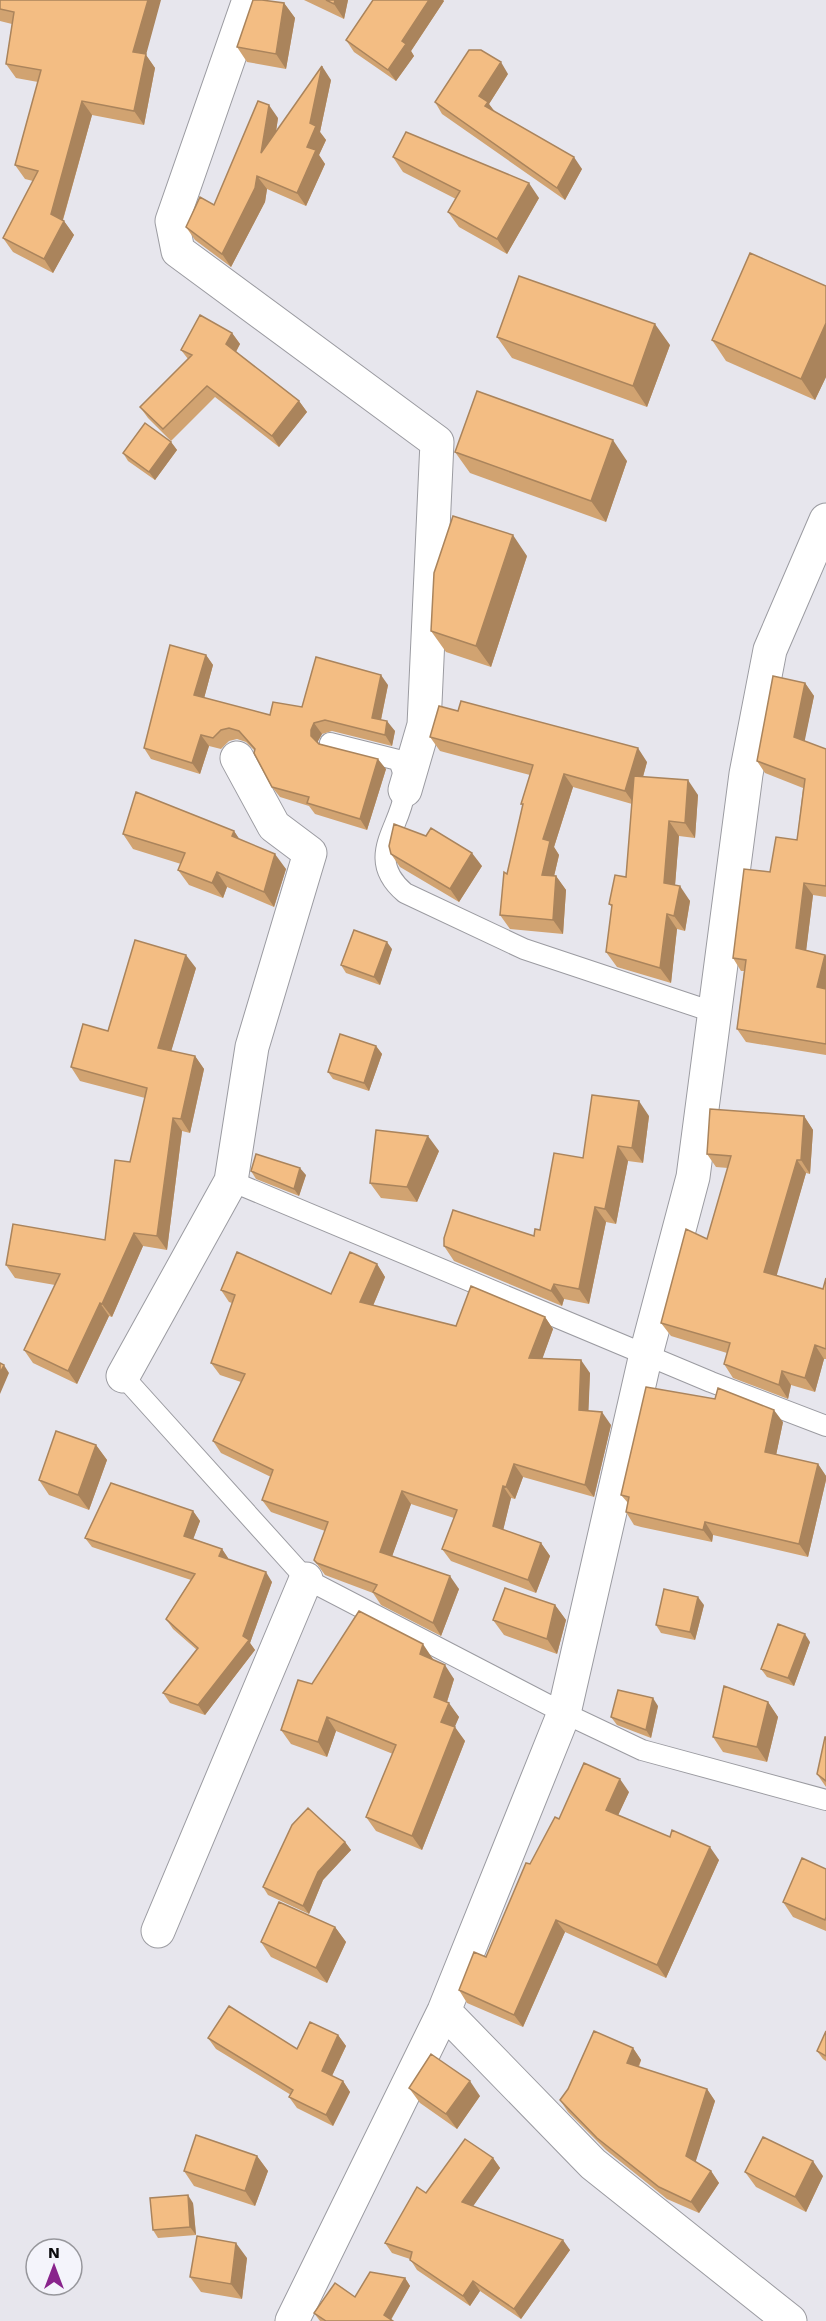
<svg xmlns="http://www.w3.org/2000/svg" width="826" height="2321" font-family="'Work Sans',sans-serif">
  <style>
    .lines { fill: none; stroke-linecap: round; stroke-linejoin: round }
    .lane-casing { stroke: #9b9ba1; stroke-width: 22 }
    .street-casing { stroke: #9b9ba1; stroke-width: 35 }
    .lane { stroke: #fff; stroke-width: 20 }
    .street { stroke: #fff; stroke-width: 33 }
    .wall { fill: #d1a371 }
    .shaded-wall { fill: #aa845c }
    .building { fill: #f3bd83; stroke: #aa845c; stroke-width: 1.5 }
  </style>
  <rect width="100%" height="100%" fill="#e7e6ed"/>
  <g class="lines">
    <g class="lane-casing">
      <path id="lane" d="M 330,743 L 398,760 C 427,813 352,848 405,893 L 524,949 L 713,1012
        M 231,1181 L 711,1382 L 826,1426
        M 123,1376 L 306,1579 L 564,1713 L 642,1750 L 826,1800"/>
    </g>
    <g class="street-casing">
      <path id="street" d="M 249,0 L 172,221 L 178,251 L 437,442 L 424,725 L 405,790
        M 123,1376 L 231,1181 L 252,1047 L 310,853 L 274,826 L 237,758
        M 158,1931 L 306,1579
        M 444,2011 L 593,2164 L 790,2321
        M 292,2321 L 444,2011 L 564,1713 L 646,1354 L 693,1177 L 746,774 L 770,650 L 826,520"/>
    </g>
    <use href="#lane" class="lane"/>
    <use href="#street" class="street"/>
  </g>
  <path class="wall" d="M 0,0 L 146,55 L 155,68 L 144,125 L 92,115 L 63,220 L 74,235 L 53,273 L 13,252 L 3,238 L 33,181 L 25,179 L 15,165 L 38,82 L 16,78 L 6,64 L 12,24 L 0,21 Z
    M 304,0 L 348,0 L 344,19 Z
    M 373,0 L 443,0 L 444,1 L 411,51 L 414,56 L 396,81 L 354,52 L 346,40 Z
    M 284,3 L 295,18 L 286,69 L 247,62 L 237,47 Z
    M 508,74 L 489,104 L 494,112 L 582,169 L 565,200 L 442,114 L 435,102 Z
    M 331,80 L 320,132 L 326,140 L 319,155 L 325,164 L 306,206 L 267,189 L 265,202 L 231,267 L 195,240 L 186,227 L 214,205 L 278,118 L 276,131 Z
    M 393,157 L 539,198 L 507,254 L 459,227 L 448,212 L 456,199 L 403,172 Z
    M 826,286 L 826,377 L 815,400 L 726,361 L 712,340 Z
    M 232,333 L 240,344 L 236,352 L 299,401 L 307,412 L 279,447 L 215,397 L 171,441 L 148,418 L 140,407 L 188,359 L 181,350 Z
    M 497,337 L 670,345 L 647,407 L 512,358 Z
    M 171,442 L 177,450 L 155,480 L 128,461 L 123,453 Z
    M 455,452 L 627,461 L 606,522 L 470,473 Z
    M 527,556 L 491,667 L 446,652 L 431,631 Z
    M 206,655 L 213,665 L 204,698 L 270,715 L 388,685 L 381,720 L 395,731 L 392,746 L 332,731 L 322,734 L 318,741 L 318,743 L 386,769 L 367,830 L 315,814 L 309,806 L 280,797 L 272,787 L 255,751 L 246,742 L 237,739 L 229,741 L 221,749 L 209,746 L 200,774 L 151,759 L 144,748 Z
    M 805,683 L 814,696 L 804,741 L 826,749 L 826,897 L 813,895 L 806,950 L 825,955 L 826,956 L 826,1055 L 746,1042 L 737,1029 L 744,971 L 741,971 L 733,958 L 770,872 L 797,840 L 803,788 L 765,773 L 757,761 Z
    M 430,737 L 647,762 L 643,777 L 698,795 L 695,838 L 679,836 L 675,885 L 690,901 L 685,931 L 677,929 L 671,983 L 617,967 L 606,952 L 612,907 L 609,904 L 626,877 L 632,804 L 573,787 L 554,847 L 559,855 L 554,876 L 556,876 L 566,890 L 563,934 L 510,929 L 500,915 L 507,874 L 523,806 L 521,804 L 530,775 L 440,751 Z
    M 234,831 L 239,839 L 286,869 L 274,907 L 227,887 L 223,898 L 189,885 L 178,870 L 181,864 L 133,849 L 123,834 Z
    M 391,854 L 482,866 L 459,902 L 400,867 Z
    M 392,949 L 380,985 L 346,973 L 341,965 Z
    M 196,968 L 171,1051 L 195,1056 L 204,1069 L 190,1133 L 182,1131 L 167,1250 L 143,1246 L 112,1317 L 109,1316 L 77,1384 L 33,1363 L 24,1350 L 55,1285 L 15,1278 L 6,1265 L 105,1240 L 130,1162 L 145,1098 L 80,1081 L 71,1067 L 108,1031 Z
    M 376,1046 L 382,1054 L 369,1091 L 333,1079 L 328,1072 Z
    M 649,1116 L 643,1163 L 628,1161 L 616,1224 L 606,1222 L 589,1304 L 564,1299 L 562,1306 L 454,1261 L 444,1246 L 534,1236 L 540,1230 L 583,1158 Z
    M 804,1116 L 813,1130 L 810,1174 L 806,1173 L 776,1275 L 823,1289 L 826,1278 L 826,1359 L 824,1359 L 815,1392 L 791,1385 L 788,1399 L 733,1378 L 724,1364 L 727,1353 L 671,1336 L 661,1323 L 707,1239 L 728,1168 L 716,1167 L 707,1154 Z
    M 439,1151 L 417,1202 L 381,1198 L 370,1183 Z
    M 251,1171 L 306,1175 L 299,1196 L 256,1179 Z
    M 377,1264 L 385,1277 L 373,1306 L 456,1326 L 545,1317 L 553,1329 L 542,1359 L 590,1373 L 588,1411 L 611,1425 L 594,1497 L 523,1477 L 515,1499 L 511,1498 L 503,1530 L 541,1543 L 550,1556 L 536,1593 L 451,1561 L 442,1549 L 454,1518 L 411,1504 L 392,1556 L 459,1589 L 441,1636 L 381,1605 L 373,1593 L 325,1575 L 314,1560 L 325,1531 L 271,1512 L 262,1500 L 271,1477 L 221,1453 L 213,1441 L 241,1382 L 220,1375 L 211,1363 L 232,1303 L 229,1302 L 221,1290 L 331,1294 Z
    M 783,1422 L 776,1455 L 818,1464 L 826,1476 L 826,1480 L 808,1557 L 713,1535 L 712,1542 L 641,1527 L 634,1525 L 626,1512 L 628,1503 L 621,1495 Z
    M 96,1445 L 107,1460 L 89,1510 L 49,1495 L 39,1480 Z
    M 193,1511 L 200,1521 L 193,1539 L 222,1549 L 228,1558 L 228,1559 L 272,1582 L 250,1643 L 255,1650 L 205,1715 L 170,1703 L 163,1693 L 197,1650 L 173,1629 L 166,1619 L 191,1580 L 92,1547 L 85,1538 Z
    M 555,1605 L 566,1620 L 557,1654 L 504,1635 L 493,1620 Z
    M 704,1605 L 695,1640 L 661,1633 L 656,1625 Z
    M 810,1642 L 794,1686 L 767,1677 L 761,1669 Z
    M 433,1659 L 433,1660 L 454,1679 L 447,1702 L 459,1717 L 454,1727 L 465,1741 L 422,1850 L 376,1831 L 366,1817 L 393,1754 L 336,1731 L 327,1757 L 291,1744 L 281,1730 L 312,1684 Z
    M 768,1702 L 778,1717 L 767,1762 L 723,1752 L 713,1737 Z
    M 658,1706 L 651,1738 L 617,1725 L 611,1717 Z
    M 826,1737 L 826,1787 L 817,1774 Z
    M 629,1792 L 618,1815 L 719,1860 L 666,1978 L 565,1932 L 523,2027 L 467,2003 L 459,1990 L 486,1957 L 530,1864 L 559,1819 Z
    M 345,1842 L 351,1850 L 323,1880 L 309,1914 L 268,1895 L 263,1887 Z
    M 826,1869 L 826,1931 L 793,1917 L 783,1902 Z
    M 335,1927 L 346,1942 L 327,1983 L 271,1957 L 261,1942 Z
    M 826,2031 L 826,2061 L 823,2059 L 817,2051 Z
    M 338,2035 L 346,2046 L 332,2076 L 343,2081 L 350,2092 L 333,2126 L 297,2108 L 289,2097 L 291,2095 L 216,2049 L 208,2038 L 297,2049 Z
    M 633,2048 L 641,2060 L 639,2067 L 707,2089 L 715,2101 L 695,2162 L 711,2171 L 719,2183 L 699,2213 L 667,2199 L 606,2150 L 568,2112 L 560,2100 Z
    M 409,2088 L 480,2096 L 457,2129 L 420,2103 Z
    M 257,2156 L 268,2171 L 255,2206 L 194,2186 L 184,2171 Z
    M 493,2158 L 500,2168 L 473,2206 L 570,2250 L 521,2319 L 480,2291 L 470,2306 L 417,2270 L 410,2259 L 392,2253 L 385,2243 L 426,2193 Z
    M 745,2172 L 823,2176 L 806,2212 L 756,2187 Z
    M 193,2203 L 196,2235 L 158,2238 L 153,2230 Z
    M 247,2258 L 242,2299 L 201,2292 L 190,2277 Z
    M 405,2278 L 410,2286 L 391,2320 L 393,2321 L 320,2321 L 314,2313 Z"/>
  <path class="shaded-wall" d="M 148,0 L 161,0 L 146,55 L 155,68 L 144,125 L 134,111 L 133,52 Z
    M 335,0 L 348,0 L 344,19 L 334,4 Z
    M 429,0 L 443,0 L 444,1 L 411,51 L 414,56 L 396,81 L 388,70 L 402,41 Z
    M 284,3 L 295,18 L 286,69 L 276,54 Z
    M 501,62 L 508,74 L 489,104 L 496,113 L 485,106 L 479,96 Z
    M 322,66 L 331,80 L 320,132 L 326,140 L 319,155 L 325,164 L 306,206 L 297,193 L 307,147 L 310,123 Z
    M 82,101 L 92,115 L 61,226 L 64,221 L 74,235 L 53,273 L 44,259 L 51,214 Z
    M 269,105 L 278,118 L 271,166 L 261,153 Z
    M 574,157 L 582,169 L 565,200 L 557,188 Z
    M 257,176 L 267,189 L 265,202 L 231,267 L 222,254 Z
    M 529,183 L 539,198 L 507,254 L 497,239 Z
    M 826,323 L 826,377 L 815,400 L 801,379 Z
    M 655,324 L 670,345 L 647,407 L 633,386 Z
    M 232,333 L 240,344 L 234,355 L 226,344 Z
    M 299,401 L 307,412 L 279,447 L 272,436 Z
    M 613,440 L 627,461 L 606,522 L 591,501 Z
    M 171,442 L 177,450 L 155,480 L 149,472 Z
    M 513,535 L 527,556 L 491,667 L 476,646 Z
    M 206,655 L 213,665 L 202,706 L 194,695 Z
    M 381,675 L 388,685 L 379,729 L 372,718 Z
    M 805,683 L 814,696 L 803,749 L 794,737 Z
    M 387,721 L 395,731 L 392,746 L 385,735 Z
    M 314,723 L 322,734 L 318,741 L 319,747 L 311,736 L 311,730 Z
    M 201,735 L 209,746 L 200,774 L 192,763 Z
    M 638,748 L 647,762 L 635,805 L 625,791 Z
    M 378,759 L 386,769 L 367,830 L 360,819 Z
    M 564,774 L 573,787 L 554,847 L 559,855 L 551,889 L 542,875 L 543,839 Z
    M 688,780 L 698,795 L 695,838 L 685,823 Z
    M 669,821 L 679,836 L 674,898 L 664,883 Z
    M 234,831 L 244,846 L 232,836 Z
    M 472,853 L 482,866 L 459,902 L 450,889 Z
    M 275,854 L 286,869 L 274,907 L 264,892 Z
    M 217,872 L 227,887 L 223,898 L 212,883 Z
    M 556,876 L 566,890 L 563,934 L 553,920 Z
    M 804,883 L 813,895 L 805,960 L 796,948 Z
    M 680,886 L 690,901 L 685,931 L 674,916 Z
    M 667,914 L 677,929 L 671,983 L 660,968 Z
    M 387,942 L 392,949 L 380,985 L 374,977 Z
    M 186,955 L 196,968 L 168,1062 L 158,1048 Z
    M 825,955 L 826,956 L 826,999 L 817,987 Z
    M 376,1046 L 382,1054 L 369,1091 L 364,1083 Z
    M 195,1056 L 204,1069 L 190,1133 L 181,1119 Z
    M 639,1101 L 649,1116 L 643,1163 L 632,1148 Z
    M 804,1116 L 813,1130 L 810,1174 L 801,1160 Z
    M 173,1118 L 182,1131 L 167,1250 L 157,1236 Z
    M 428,1136 L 439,1151 L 417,1202 L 407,1187 Z
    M 618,1146 L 628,1161 L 616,1224 L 605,1209 Z
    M 797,1160 L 806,1173 L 774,1285 L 764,1272 Z
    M 300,1168 L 306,1175 L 299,1196 L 294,1189 Z
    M 595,1207 L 606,1222 L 589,1304 L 579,1289 Z
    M 134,1233 L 143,1246 L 112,1317 L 102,1304 Z
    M 377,1264 L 385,1277 L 369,1315 L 360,1302 Z
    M 554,1284 L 564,1299 L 562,1306 L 551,1291 Z
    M 100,1303 L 109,1316 L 77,1384 L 68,1371 Z
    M 545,1317 L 553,1329 L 538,1371 L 529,1358 Z
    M 815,1345 L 824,1359 L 815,1392 L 805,1378 Z
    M 581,1360 L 590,1373 L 588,1423 L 579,1410 Z
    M 4,1365 L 9,1373 L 0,1394 L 0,1373 Z
    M 782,1371 L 791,1385 L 788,1399 L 779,1385 Z
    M 774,1410 L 783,1422 L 774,1465 L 765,1452 Z
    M 602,1412 L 611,1425 L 594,1497 L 585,1485 Z
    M 96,1445 L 107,1460 L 89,1510 L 78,1495 Z
    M 514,1464 L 523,1477 L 515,1499 L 506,1487 Z
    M 818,1464 L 826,1476 L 826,1480 L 808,1557 L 799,1544 Z
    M 503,1486 L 511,1498 L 501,1539 L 493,1526 Z
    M 402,1491 L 411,1504 L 389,1565 L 380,1552 Z
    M 193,1511 L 200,1521 L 191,1545 L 184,1536 Z
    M 705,1522 L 713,1535 L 712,1542 L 703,1530 Z
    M 541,1543 L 550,1556 L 536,1593 L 528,1580 Z
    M 222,1549 L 228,1558 L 226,1565 L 219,1556 Z
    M 266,1572 L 272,1582 L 250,1643 L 255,1650 L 205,1715 L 198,1705 L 243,1636 Z
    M 450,1576 L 459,1589 L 441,1636 L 433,1623 Z
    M 698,1597 L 704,1605 L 695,1640 L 690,1632 Z
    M 555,1605 L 566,1620 L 557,1654 L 547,1639 Z
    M 805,1634 L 810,1642 L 794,1686 L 788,1678 Z
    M 423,1644 L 433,1659 L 430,1668 L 420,1654 Z
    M 445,1665 L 454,1679 L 444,1711 L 434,1697 Z
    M 653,1698 L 658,1706 L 651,1738 L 646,1730 Z
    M 768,1702 L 778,1717 L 767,1762 L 757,1747 Z
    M 449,1703 L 459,1717 L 451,1736 L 441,1722 Z
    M 327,1717 L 336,1731 L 327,1757 L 318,1742 Z
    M 455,1727 L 465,1741 L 422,1850 L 412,1836 Z
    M 620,1779 L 629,1792 L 615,1822 L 606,1810 Z
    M 345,1842 L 351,1850 L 323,1880 L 309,1914 L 303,1906 L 318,1872 Z
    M 710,1847 L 719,1860 L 666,1978 L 657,1965 Z
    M 556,1920 L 565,1932 L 523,2027 L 514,2015 Z
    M 335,1927 L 346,1942 L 327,1983 L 316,1968 Z
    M 338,2035 L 346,2046 L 329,2082 L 322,2071 Z
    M 633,2048 L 641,2060 L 635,2074 L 627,2063 Z
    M 343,2081 L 350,2092 L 333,2126 L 326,2115 Z
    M 470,2081 L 480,2096 L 457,2129 L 446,2114 Z
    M 707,2089 L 715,2101 L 694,2167 L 686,2156 Z
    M 257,2156 L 268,2171 L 255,2206 L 245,2191 Z
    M 493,2158 L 500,2168 L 469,2212 L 462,2202 Z
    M 813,2161 L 823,2176 L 806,2212 L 795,2197 Z
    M 711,2171 L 719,2183 L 699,2213 L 691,2202 Z
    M 188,2195 L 193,2203 L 196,2235 L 190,2227 Z
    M 563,2240 L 570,2250 L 521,2319 L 514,2309 Z
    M 236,2243 L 247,2258 L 242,2299 L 231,2284 Z
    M 405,2278 L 410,2286 L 390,2321 L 384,2315 Z
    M 473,2281 L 480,2291 L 470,2306 L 463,2296 Z"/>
  <path class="building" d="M 0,0 L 148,0 L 133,52 L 146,54 L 134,111 L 82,101 L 51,214 L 64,221 L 44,259 L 3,238 L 38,171 L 15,165 L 41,70 L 6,64 L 14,12 L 0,9 Z
    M 253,0 L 262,0 L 284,3 L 276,54 L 237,47 Z
    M 326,0 L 335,0 L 334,4 Z
    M 373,0 L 429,0 L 402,41 L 406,44 L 388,70 L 346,40 Z
    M 469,50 L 481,50 L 501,62 L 479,96 L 488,102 L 485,106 L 574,157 L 557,188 L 435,102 Z
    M 322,66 L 310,123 L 316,126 L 307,147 L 316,150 L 297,193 L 257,176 L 255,188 L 222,254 L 186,227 L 200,197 L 214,205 L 258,101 L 269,105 L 261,153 Z
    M 406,132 L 529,183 L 497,239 L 448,212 L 460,191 L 393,157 Z
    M 750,253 L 826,286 L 826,323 L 801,379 L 712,340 Z
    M 519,276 L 655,324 L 633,386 L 497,337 Z
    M 200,315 L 232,333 L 226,344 L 299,401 L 272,436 L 207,386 L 163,429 L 140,407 L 192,355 L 181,350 Z
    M 477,391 L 613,440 L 591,501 L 455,452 Z
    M 145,423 L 171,442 L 149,472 L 123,453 Z
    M 453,516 L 513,535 L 476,646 L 431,631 L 434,573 Z
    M 170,645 L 206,655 L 194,695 L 270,715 L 273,702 L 302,707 L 316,657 L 381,675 L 372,718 L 387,721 L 385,735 L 325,720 L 314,723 L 311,730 L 311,736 L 319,744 L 378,759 L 360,819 L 307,803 L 309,797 L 272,787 L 254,753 L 255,749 L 239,731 L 229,728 L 221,730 L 213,738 L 201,735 L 192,763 L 144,748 Z
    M 773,676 L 805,683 L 794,737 L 826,749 L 826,886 L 804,883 L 796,948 L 825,955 L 817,987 L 826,989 L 826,1044 L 737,1029 L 746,960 L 733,958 L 744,869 L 770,872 L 776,837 L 797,840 L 805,779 L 757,761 Z
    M 461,701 L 638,748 L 625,791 L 564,774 L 543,839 L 550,841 L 542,875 L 556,876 L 553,920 L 500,915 L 504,872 L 507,874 L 523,804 L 521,804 L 533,765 L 430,737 L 439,706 L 458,711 Z
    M 634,776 L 688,780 L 685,823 L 669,821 L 664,883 L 680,886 L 674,916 L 667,914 L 660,968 L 606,952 L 612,905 L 609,904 L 615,875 L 626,877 Z
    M 136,792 L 234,831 L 232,836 L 275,854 L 264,892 L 217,872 L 212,883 L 178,870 L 185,853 L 123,834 Z
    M 394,824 L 426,836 L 431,828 L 472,853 L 450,889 L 391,854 L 389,846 Z
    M 354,930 L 387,942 L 374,977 L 341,965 Z
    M 135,940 L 186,955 L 158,1048 L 195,1056 L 181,1119 L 173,1118 L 157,1236 L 134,1233 L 102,1304 L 100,1303 L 68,1371 L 24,1350 L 60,1274 L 6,1265 L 13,1224 L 105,1240 L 115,1160 L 130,1162 L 147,1088 L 71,1067 L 83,1024 L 108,1031 Z
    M 340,1034 L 376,1046 L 364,1083 L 328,1072 Z
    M 592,1095 L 639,1101 L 632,1148 L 618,1146 L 605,1209 L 595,1207 L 579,1289 L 554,1284 L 551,1291 L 444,1246 L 444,1238 L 453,1210 L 534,1236 L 535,1229 L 540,1230 L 554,1153 L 583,1158 Z
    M 710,1109 L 804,1116 L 801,1160 L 797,1160 L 764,1272 L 823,1289 L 826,1278 L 826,1349 L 815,1345 L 805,1378 L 782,1371 L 779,1385 L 724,1364 L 730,1343 L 661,1323 L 686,1229 L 707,1239 L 731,1156 L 707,1154 Z
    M 376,1130 L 428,1136 L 407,1187 L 370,1183 Z
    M 256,1154 L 300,1168 L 294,1189 L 251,1171 Z
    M 237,1252 L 331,1294 L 350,1252 L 377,1264 L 360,1302 L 456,1326 L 471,1286 L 545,1317 L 529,1358 L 581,1360 L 579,1410 L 602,1412 L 585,1485 L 514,1464 L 506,1487 L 503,1486 L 493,1526 L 541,1543 L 528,1580 L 442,1549 L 457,1510 L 402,1491 L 380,1552 L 450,1576 L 433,1623 L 373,1592 L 377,1585 L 317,1563 L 314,1560 L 328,1522 L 262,1500 L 273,1470 L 213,1441 L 245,1374 L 211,1363 L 235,1295 L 221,1290 Z
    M 0,1363 L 4,1365 L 0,1373 Z
    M 646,1387 L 715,1399 L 718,1388 L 774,1410 L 765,1452 L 818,1464 L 799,1544 L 705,1522 L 703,1530 L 626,1512 L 629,1497 L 621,1495 Z
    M 56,1431 L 96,1445 L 78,1495 L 39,1480 Z
    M 111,1483 L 193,1511 L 184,1536 L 222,1549 L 219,1556 L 266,1572 L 243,1636 L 249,1640 L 198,1705 L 163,1693 L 198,1648 L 166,1619 L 195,1574 L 85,1538 Z
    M 505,1588 L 555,1605 L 547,1639 L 493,1620 Z
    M 664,1589 L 698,1597 L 690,1632 L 656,1625 Z
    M 359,1611 L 423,1644 L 420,1654 L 445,1665 L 434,1697 L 449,1703 L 441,1722 L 455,1727 L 412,1836 L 366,1817 L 396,1745 L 327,1717 L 318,1742 L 281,1730 L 298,1680 L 312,1684 Z
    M 778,1624 L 805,1634 L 788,1678 L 761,1669 Z
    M 724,1686 L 768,1702 L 757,1747 L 713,1737 Z
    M 618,1690 L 653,1698 L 646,1730 L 611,1717 Z
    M 825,1737 L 826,1737 L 826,1781 L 817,1774 Z
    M 584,1763 L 620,1779 L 606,1810 L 670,1837 L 672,1830 L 710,1847 L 657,1965 L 556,1920 L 514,2015 L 459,1990 L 474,1952 L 486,1957 L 526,1863 L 530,1864 L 555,1817 L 559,1819 Z
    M 308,1808 L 345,1842 L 318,1872 L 303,1906 L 263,1887 L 292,1825 Z
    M 802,1858 L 826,1869 L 826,1917 L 825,1920 L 783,1902 Z
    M 279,1902 L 335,1927 L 316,1968 L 261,1942 Z
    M 229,2006 L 297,2049 L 310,2022 L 338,2035 L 322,2071 L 343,2081 L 326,2115 L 289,2097 L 293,2090 L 208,2038 Z
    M 594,2031 L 633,2048 L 627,2063 L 707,2089 L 686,2156 L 711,2171 L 691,2202 L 659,2187 L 597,2138 L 560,2100 L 568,2089 Z
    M 826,2031 L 826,2056 L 817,2051 Z
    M 431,2054 L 470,2081 L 446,2114 L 409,2088 Z
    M 196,2135 L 257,2156 L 245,2191 L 184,2171 Z
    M 763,2137 L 813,2161 L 795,2197 L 745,2172 Z
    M 465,2139 L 493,2158 L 462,2202 L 563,2240 L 514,2309 L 473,2281 L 463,2296 L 410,2260 L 412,2252 L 385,2243 L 417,2187 L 426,2193 Z
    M 188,2195 L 190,2227 L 153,2230 L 150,2198 Z
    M 197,2236 L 236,2243 L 231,2284 L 190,2277 Z
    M 370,2272 L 405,2278 L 384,2315 L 393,2321 L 326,2321 L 314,2313 L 335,2283 L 355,2297 Z"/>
  <g transform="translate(54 2267)"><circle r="28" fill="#f4f4fb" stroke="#97979c" stroke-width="1.5"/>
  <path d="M0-4.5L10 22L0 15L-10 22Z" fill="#89248c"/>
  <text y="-9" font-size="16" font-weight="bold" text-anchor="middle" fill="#0c0c0e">N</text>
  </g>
</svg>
